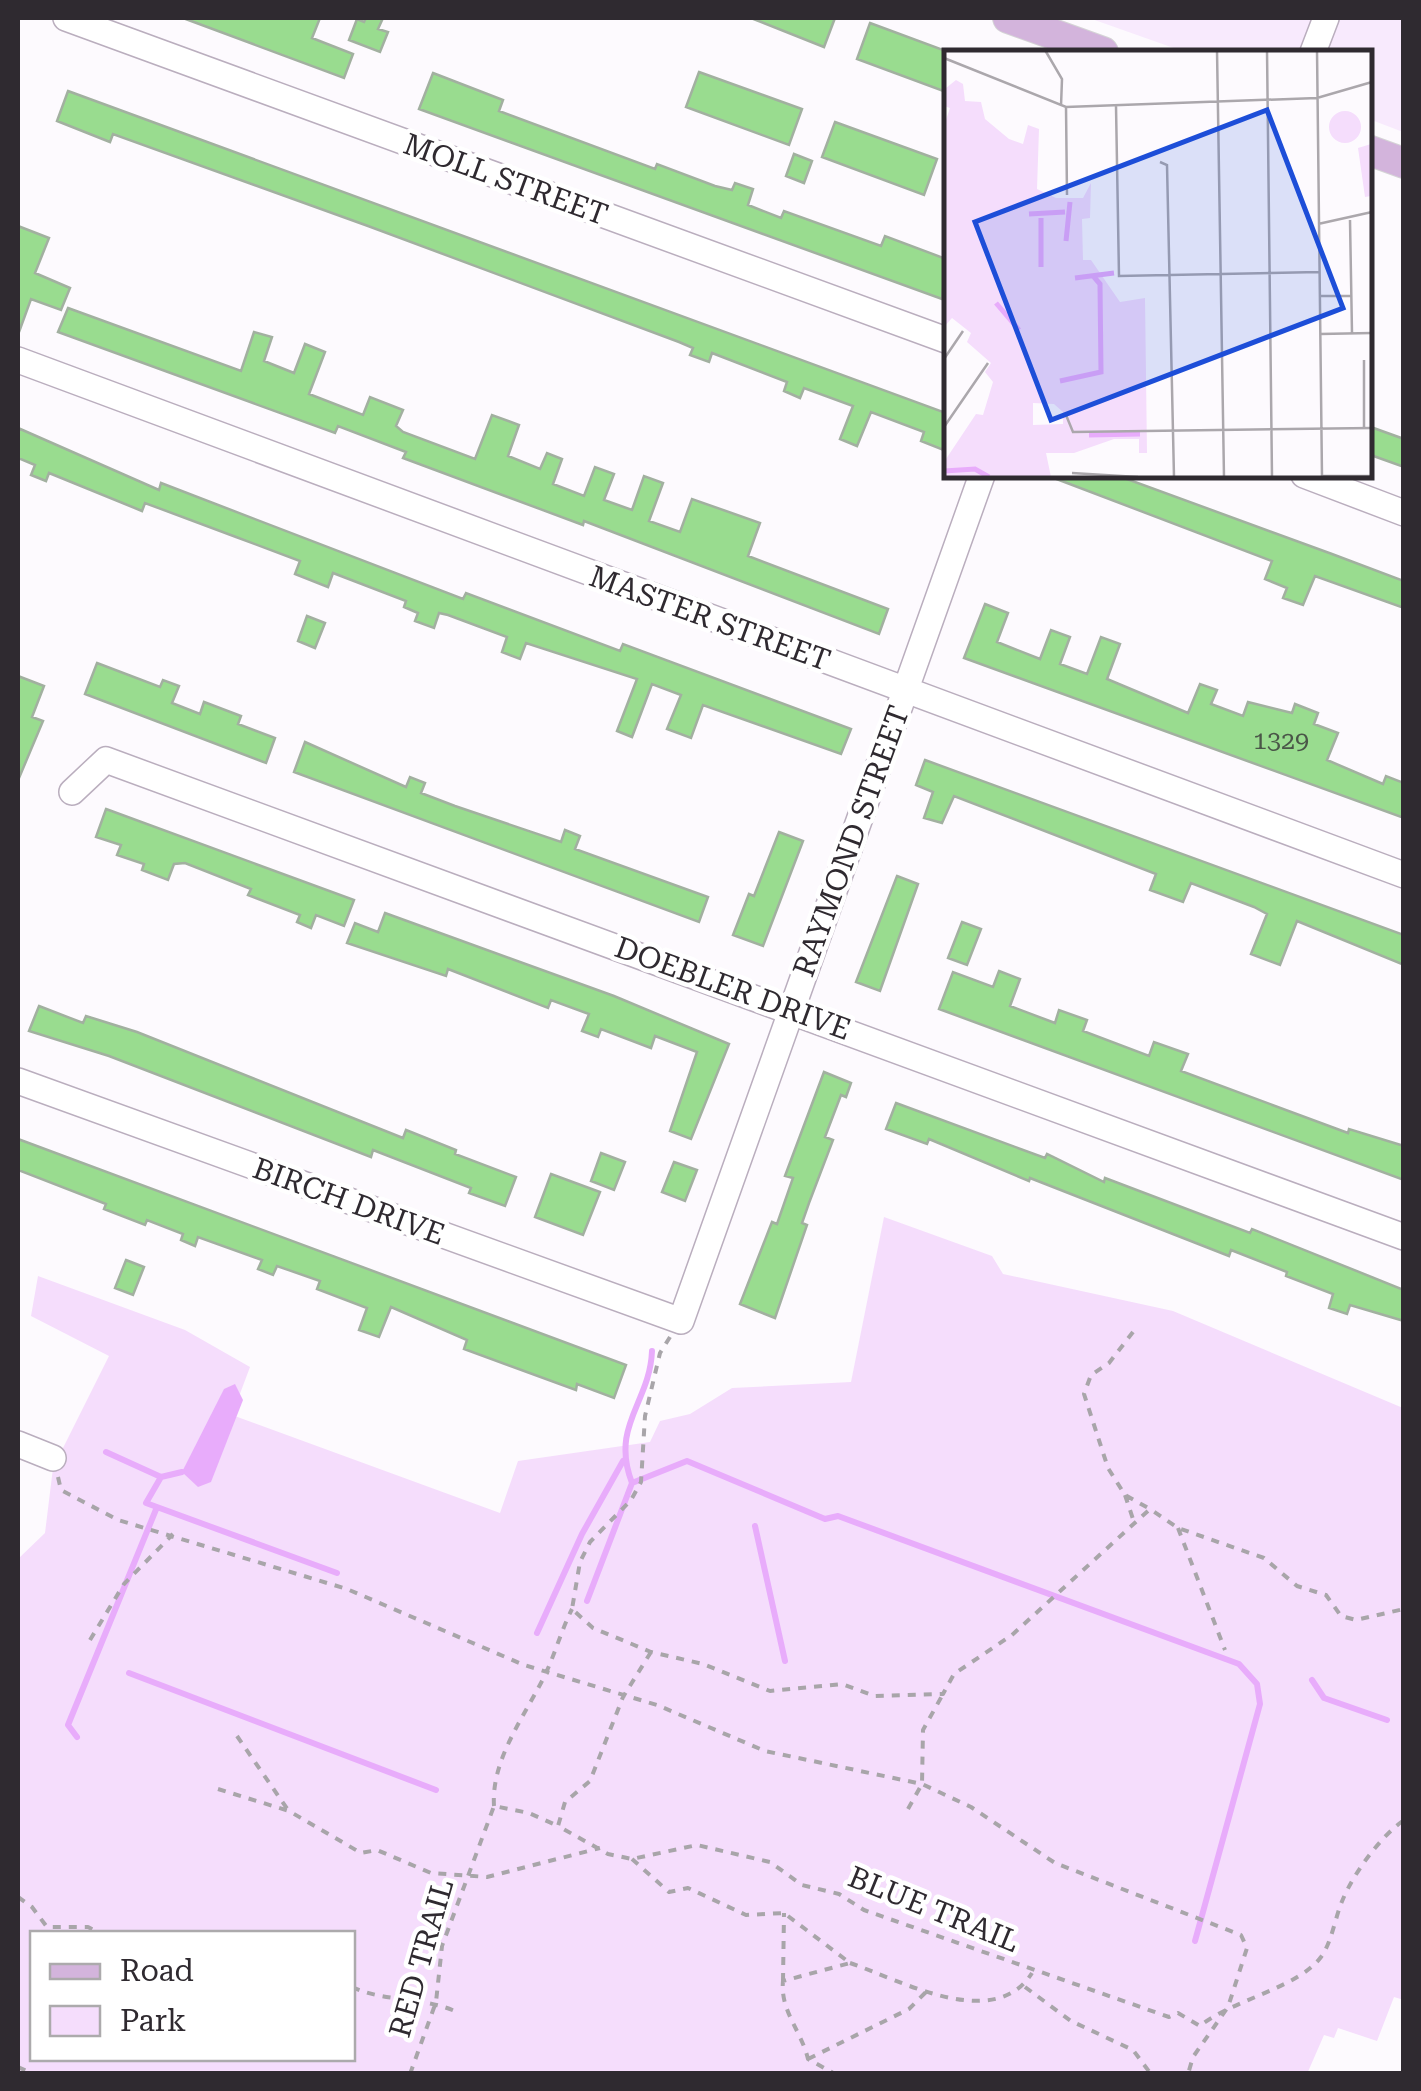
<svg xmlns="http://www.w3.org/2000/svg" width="1421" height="2091" font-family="'Roboto Serif',serif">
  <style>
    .built { fill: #f8eafd }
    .green { fill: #f5ddfc; fill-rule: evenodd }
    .water { fill: #e8acfb }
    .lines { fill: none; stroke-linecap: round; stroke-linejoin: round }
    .stream { stroke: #e8acfb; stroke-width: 6 }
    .building { fill: #99dc8f; stroke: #a2b0a0; stroke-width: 2.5 }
    .minor-casing { stroke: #baaebe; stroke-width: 28 }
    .major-casing { stroke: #d5d4d6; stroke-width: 32 }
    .path { stroke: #a8a5a9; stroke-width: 4; stroke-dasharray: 8 8; stroke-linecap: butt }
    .minor { stroke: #fff; stroke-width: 25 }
    .major { stroke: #d3b4dc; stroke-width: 30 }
    .labels { text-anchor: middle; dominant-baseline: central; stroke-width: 9; stroke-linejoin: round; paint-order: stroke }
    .number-label { font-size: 25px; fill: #4a5648 }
    .street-label { font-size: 30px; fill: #2f2a30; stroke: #fff }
    .inset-river { fill: none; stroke: #e8acfb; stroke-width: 5 }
    .inset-road { fill: none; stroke: #aba7ac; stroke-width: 2.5 }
    .view { fill: #1d4ed8; fill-opacity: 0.15; stroke: #1d4ed8; stroke-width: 5 }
    .inset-edge { fill: none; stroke: #2f2a30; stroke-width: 5 }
  </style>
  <rect width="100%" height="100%" fill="#fdfafe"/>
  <path class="built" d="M 1089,18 L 1403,18 L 1403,132 L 1369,119 L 1368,52 L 1185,52 Z"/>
  <path class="green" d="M 884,1217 L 992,1256 L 1003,1274 L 1173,1311 L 1403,1408 L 1404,2000 L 1394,1997 L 1377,2041 L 1338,2028 L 1334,2038 L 1324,2035 L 1307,2074 L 18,2074 L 18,1559 L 45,1533 L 53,1468 L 109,1356 L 31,1316 L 38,1276 L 185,1330 L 250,1367 L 232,1415 L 500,1513 L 518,1461 L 650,1442 L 660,1421 L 690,1414 L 732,1388 L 851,1382 ZM 32,1934 L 352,1934 L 352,2058 L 32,2058 Z"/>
  <path class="water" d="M 235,1384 L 243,1400 L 211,1482 L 198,1487 L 182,1472 L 224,1389 Z"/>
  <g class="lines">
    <path class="stream" d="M 106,1452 L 161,1477 L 146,1503 L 337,1573
      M 161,1477 L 182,1472
      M 632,1483 L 687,1461 L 825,1519 L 838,1516 L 1239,1664 L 1257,1684 L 1260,1704 L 1195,1941
      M 755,1526 L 785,1661
      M 587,1601 L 632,1483 C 610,1425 650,1403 652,1351
      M 537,1633 L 582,1534 L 623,1461
      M 129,1673 L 436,1790
      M 1312,1680 L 1324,1698 L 1387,1720
      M 77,1737 L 68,1725 L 157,1507"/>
  </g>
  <path class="building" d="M 183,18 L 320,18 L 312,38 L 353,54 L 344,78 Z
    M 366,18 L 383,18 L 378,29 L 388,32 L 380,52 L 349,40 L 357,19 L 364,22 Z
    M 751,18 L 835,18 L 824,47 Z
    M 870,23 L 946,51 L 946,92 L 857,59 Z
    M 699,72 L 802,109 L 789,145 L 686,107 Z
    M 433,73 L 503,100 L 499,111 L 655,169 L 657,164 L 715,186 L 732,190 L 735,183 L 753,189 L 748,205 L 781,218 L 784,211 L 881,246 L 885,236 L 946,259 L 942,299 L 419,109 Z
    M 68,91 L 946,413 L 946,451 L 921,441 L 924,432 L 871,412 L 857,446 L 840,439 L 853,406 L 804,388 L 800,398 L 784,391 L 787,382 L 712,353 L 709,362 L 690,355 L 693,348 L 679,342 L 368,226 L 113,134 L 110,142 L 57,121 Z
    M 835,122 L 937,159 L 924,195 L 822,157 Z
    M 794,154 L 812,161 L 804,183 L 786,176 Z
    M 18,226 L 49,238 L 35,273 L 70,288 L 61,310 L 31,299 L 19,332 Z
    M 68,308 L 241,371 L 254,332 L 272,337 L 264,361 L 294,373 L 305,344 L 325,352 L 309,394 L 363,415 L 370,397 L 403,410 L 396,426 L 403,432 L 475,459 L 492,415 L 519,425 L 508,456 L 540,469 L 547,453 L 562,459 L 553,484 L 584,496 L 595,467 L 614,474 L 604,500 L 632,510 L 644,476 L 663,483 L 649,521 L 680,532 L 692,499 L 760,523 L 748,556 L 888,609 L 879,634 L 584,521 L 583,525 L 403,458 L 406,452 L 338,426 L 335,433 L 58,332 Z
    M 1368,426 L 1404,439 L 1404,467 L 1368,454 Z
    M 18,428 L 159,490 L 161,483 L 463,599 L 466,593 L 620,651 L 623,644 L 851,729 L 841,754 L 703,705 L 691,738 L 667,729 L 681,695 L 652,684 L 632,737 L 617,731 L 637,679 L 526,643 L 520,659 L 502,652 L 507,637 L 448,615 L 439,613 L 434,628 L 415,621 L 418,613 L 404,607 L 406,601 L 333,573 L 328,587 L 295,574 L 300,561 L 236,537 L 145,503 L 142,511 L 49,473 L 46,481 L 31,475 L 35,465 L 18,458 Z
    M 1046,475 L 1116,475 L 1332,554 L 1404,581 L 1404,608 L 1315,576 L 1303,605 L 1283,598 L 1287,588 L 1265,579 L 1272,561 Z
    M 985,604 L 1008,613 L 997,642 L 1040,659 L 1051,630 L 1070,637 L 1060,664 L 1087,674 L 1101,637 L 1120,644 L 1107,679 L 1188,713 L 1200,684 L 1217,690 L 1211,704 L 1243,716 L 1248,702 L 1292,713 L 1295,704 L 1318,713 L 1314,724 L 1338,733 L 1327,760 L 1383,784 L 1386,776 L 1404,783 L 1404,818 L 964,658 Z
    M 307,616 L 325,623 L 315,648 L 298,641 Z
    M 97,663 L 160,687 L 163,680 L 179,686 L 172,703 L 200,714 L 204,702 L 241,716 L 238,724 L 275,738 L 266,763 L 85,694 Z
    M 18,676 L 44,686 L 32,717 L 43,721 L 19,778 Z
    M 305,742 L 406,787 L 410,777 L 425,783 L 421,793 L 455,806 L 561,842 L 565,830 L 580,836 L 575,849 L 708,897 L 699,922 L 294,772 Z
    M 925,760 L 1404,935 L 1404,965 L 1297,921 L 1280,965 L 1251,954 L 1267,914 L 1254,907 L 1191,883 L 1183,902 L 1150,890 L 1156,874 L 954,796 L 942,823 L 924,818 L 933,792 L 916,785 Z
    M 106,809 L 354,900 L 344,926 L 316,915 L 311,928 L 297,922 L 300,915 L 248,895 L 251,889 L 185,863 L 174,864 L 168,880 L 142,870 L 144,864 L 117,855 L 121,845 L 96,837 Z
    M 779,832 L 803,841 L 763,946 L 733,935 L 749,894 L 754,896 Z
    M 897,876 L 918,884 L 880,991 L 856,982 Z
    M 385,913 L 614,996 L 729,1044 L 691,1139 L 670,1131 L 697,1052 L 655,1036 L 651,1048 L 601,1029 L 598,1037 L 582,1031 L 589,1014 L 551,1000 L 548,1008 L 448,969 L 446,976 L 347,943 L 355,923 L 378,932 Z
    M 962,922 L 981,929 L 967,965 L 948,958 Z
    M 999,971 L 1020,979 L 1010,1006 L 1055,1023 L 1059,1010 L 1087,1020 L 1083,1031 L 1149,1056 L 1154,1042 L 1188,1054 L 1181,1071 L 1348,1133 L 1349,1129 L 1404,1146 L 1404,1180 L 939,1009 L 953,972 L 993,987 Z
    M 39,1006 L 83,1023 L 86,1016 L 137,1032 L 403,1138 L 406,1130 L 456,1150 L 455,1154 L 516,1177 L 505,1206 L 469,1193 L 471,1188 L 373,1150 L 371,1157 L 109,1056 L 29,1031 Z
    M 824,1072 L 851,1083 L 846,1097 L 841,1095 L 825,1137 L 833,1140 L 809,1203 L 802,1223 L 807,1225 L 775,1318 L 740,1304 L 772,1222 L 777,1224 L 793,1178 L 785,1176 Z
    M 896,1103 L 1045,1158 L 1047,1154 L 1104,1182 L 1105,1178 L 1250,1233 L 1252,1229 L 1404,1290 L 1404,1321 L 1350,1305 L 1347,1314 L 1329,1308 L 1333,1294 L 1286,1276 L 1287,1272 L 1231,1250 L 1229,1256 L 1030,1178 L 1029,1181 L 929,1139 L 927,1144 L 886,1129 Z
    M 18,1139 L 626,1365 L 614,1398 L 577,1384 L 576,1390 L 464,1349 L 467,1340 L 391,1307 L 379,1337 L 359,1330 L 367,1308 L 317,1289 L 320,1281 L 277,1266 L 273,1275 L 258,1269 L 262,1260 L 198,1237 L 195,1246 L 181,1240 L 183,1234 L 147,1220 L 145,1225 L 104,1209 L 106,1204 L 18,1170 Z
    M 601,1153 L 625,1162 L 614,1190 L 591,1181 Z
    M 674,1162 L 697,1170 L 685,1201 L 662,1192 Z
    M 551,1174 L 600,1192 L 583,1235 L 535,1217 Z
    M 126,1260 L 144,1267 L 133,1295 L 115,1288 Z"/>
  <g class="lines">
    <g class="minor-casing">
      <path id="minor" d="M 66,18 L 946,340
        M 1313,52 L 1326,18
        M 18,360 L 1404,875
        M 1304,475 L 1404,513
        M 72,792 L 106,760 L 1404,1237
        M 18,1081 L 681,1321 L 982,475
        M 18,1444 L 53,1458"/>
    </g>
    <g class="major-casing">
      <path id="major" d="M 1008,18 L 1103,52
        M 1368,150 L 1404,163"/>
    </g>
    <path class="path" d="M 1133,1332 L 1109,1363 L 1091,1375 L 1084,1394 L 1108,1468 L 1125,1495 L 1150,1509
      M 670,1337 L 660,1353 L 645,1416 L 641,1482 L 631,1500 L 590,1542 L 580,1562 L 572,1609 L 593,1628 L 651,1652 L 703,1664 L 770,1691 L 842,1684 L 875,1696 L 943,1694 L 954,1674 L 1012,1635 L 1150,1509 L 1178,1528 L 1264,1558 L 1297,1586 L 1326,1595 L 1341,1616 L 1356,1620 L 1404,1609
      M 58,1477 L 61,1490 L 118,1520 L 347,1589 L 524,1665 L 657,1705 L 765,1751 L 922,1784 L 971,1807 L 1055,1863 L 1241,1935 L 1247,1948 L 1228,2007 L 1193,2057 L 1188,2074
      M 1125,1495 L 1133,1519
      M 1178,1528 L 1225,1650
      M 90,1640 L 124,1584 L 173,1534
      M 651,1652 L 623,1697 L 590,1781 L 565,1802 L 558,1826 L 608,1854 L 632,1859 L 697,1845 L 770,1862 L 802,1885 L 839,1894 L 864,1910 L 1169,2017 L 1178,2013 L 1200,2026 C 1232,2000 1298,1988 1321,1957 C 1332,1942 1335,1917 1343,1899 C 1354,1873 1380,1837 1404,1820
      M 237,1736 L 288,1810
      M 218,1789 L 289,1811 L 361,1853 L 377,1850 L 431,1873 L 487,1877 L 600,1848
      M 494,1806 C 491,1759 525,1716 545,1675 C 555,1654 561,1631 572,1609
      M 908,1809 L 922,1784 L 923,1730 L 943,1694
      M 632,1859 L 669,1892 L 688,1888 L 746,1915 L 784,1913 L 850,1963 L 783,1981 C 780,2011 801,2030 808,2059 L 835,2074
      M 18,1897 L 32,1907 L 47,1927 L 88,1927 L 101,1934
      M 850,1963 C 900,1980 994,2033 1032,1973
      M 783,1981 L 784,1913
      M 352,1987 C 387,2003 422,1996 457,2012
      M 1025,1987 L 1071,2021 L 1133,2050 L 1151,2074
      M 808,2059 L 909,2009 L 928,1990
      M 18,2067 L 33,2074
      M 410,2074 L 436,2002 L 442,1946 L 494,1806 L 529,1813 L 558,1826"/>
    <use href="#minor" class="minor"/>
    <use href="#major" class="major"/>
  </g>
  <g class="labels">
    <g class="number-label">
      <text x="1281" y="740">1329</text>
    </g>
    <g class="street-label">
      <text transform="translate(506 179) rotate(20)">MOLL STREET</text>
      <text transform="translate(710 618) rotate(20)">MASTER STREET</text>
      <text transform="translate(851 841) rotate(-70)">RAYMOND STREET</text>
      <text transform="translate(733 988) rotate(20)">DOEBLER DRIVE</text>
      <text transform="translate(349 1201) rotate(20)">BIRCH DRIVE</text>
      <text transform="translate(934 1909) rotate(22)">BLUE TRAIL</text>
      <text transform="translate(421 1958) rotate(-74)">RED TRAIL</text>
    </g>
  </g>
  <g transform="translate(944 50)">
    <rect width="428" height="428" fill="#fdfafe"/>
    <path d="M 12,30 L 19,34 L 21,51 L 37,52 L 41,69 L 65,89 L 79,94 L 84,75 L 95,79 L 93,139 L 112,148 L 139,148 L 147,133 L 146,168 L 138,169 L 139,210 L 147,210 L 176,252 L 201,248 L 203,403 L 195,403 L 195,389 L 170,389 L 130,403 L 102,403 L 107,427 L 0,427 L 0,412 L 32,364 L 39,365 L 49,332 L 41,322 L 47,313 L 23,292 L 27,283 L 8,268 L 0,277 L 0,76 L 6,58 L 0,56 L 2,38 ZM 89,353 L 110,354 L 119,362 L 119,374 L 89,375 ZM385 77a16 16 0 1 1 32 0a16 16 0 1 1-32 0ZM 427,94 L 427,146 L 421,147 L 414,98 Z" fill="#f5ddfc" fill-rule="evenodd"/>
    <path class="inset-river" d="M 85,164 L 121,162M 97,168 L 97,217M 122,191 L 126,152M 131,228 L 170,223M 52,253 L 75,280M 116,331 L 157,322 L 156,234 L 150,227M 145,385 L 196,384M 0,421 L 31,419 L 45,427"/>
    <path class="inset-road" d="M 101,0 L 118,29 L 117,56M 273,0 L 280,427M 323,0 L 328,427M 373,0 L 378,427M 0,8 L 122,57 L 373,48 L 428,32M 172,56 L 175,226 L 375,222M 122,57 L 123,145M 216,112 L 223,115 L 230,427M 406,170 L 408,283M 374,174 L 428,162M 375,246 L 407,246M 376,284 L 428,283M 0,309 L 19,281M 122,365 L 129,382 L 428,378M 0,377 L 44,313M 420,378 L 420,310M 128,423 L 194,427M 378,426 L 428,426"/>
    <path class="view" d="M 323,60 L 399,258 L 107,370 L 31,172 Z"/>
    <rect width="428" height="428" class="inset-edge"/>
  </g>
  <rect width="1421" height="2091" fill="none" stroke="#2f2a30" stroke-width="40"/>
  <rect x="30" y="1931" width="325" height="130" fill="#ffffff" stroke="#acaaac" stroke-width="2.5"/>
  <rect x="50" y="1964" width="50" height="15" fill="#d3b4dc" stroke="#acaaac" stroke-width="2.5"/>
  <text x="120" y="1981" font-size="30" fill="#2f2a30">Road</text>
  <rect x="50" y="2006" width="50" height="30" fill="#f5ddfc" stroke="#acaaac" stroke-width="2.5"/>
  <text x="120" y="2031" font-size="30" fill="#2f2a30">Park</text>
</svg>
